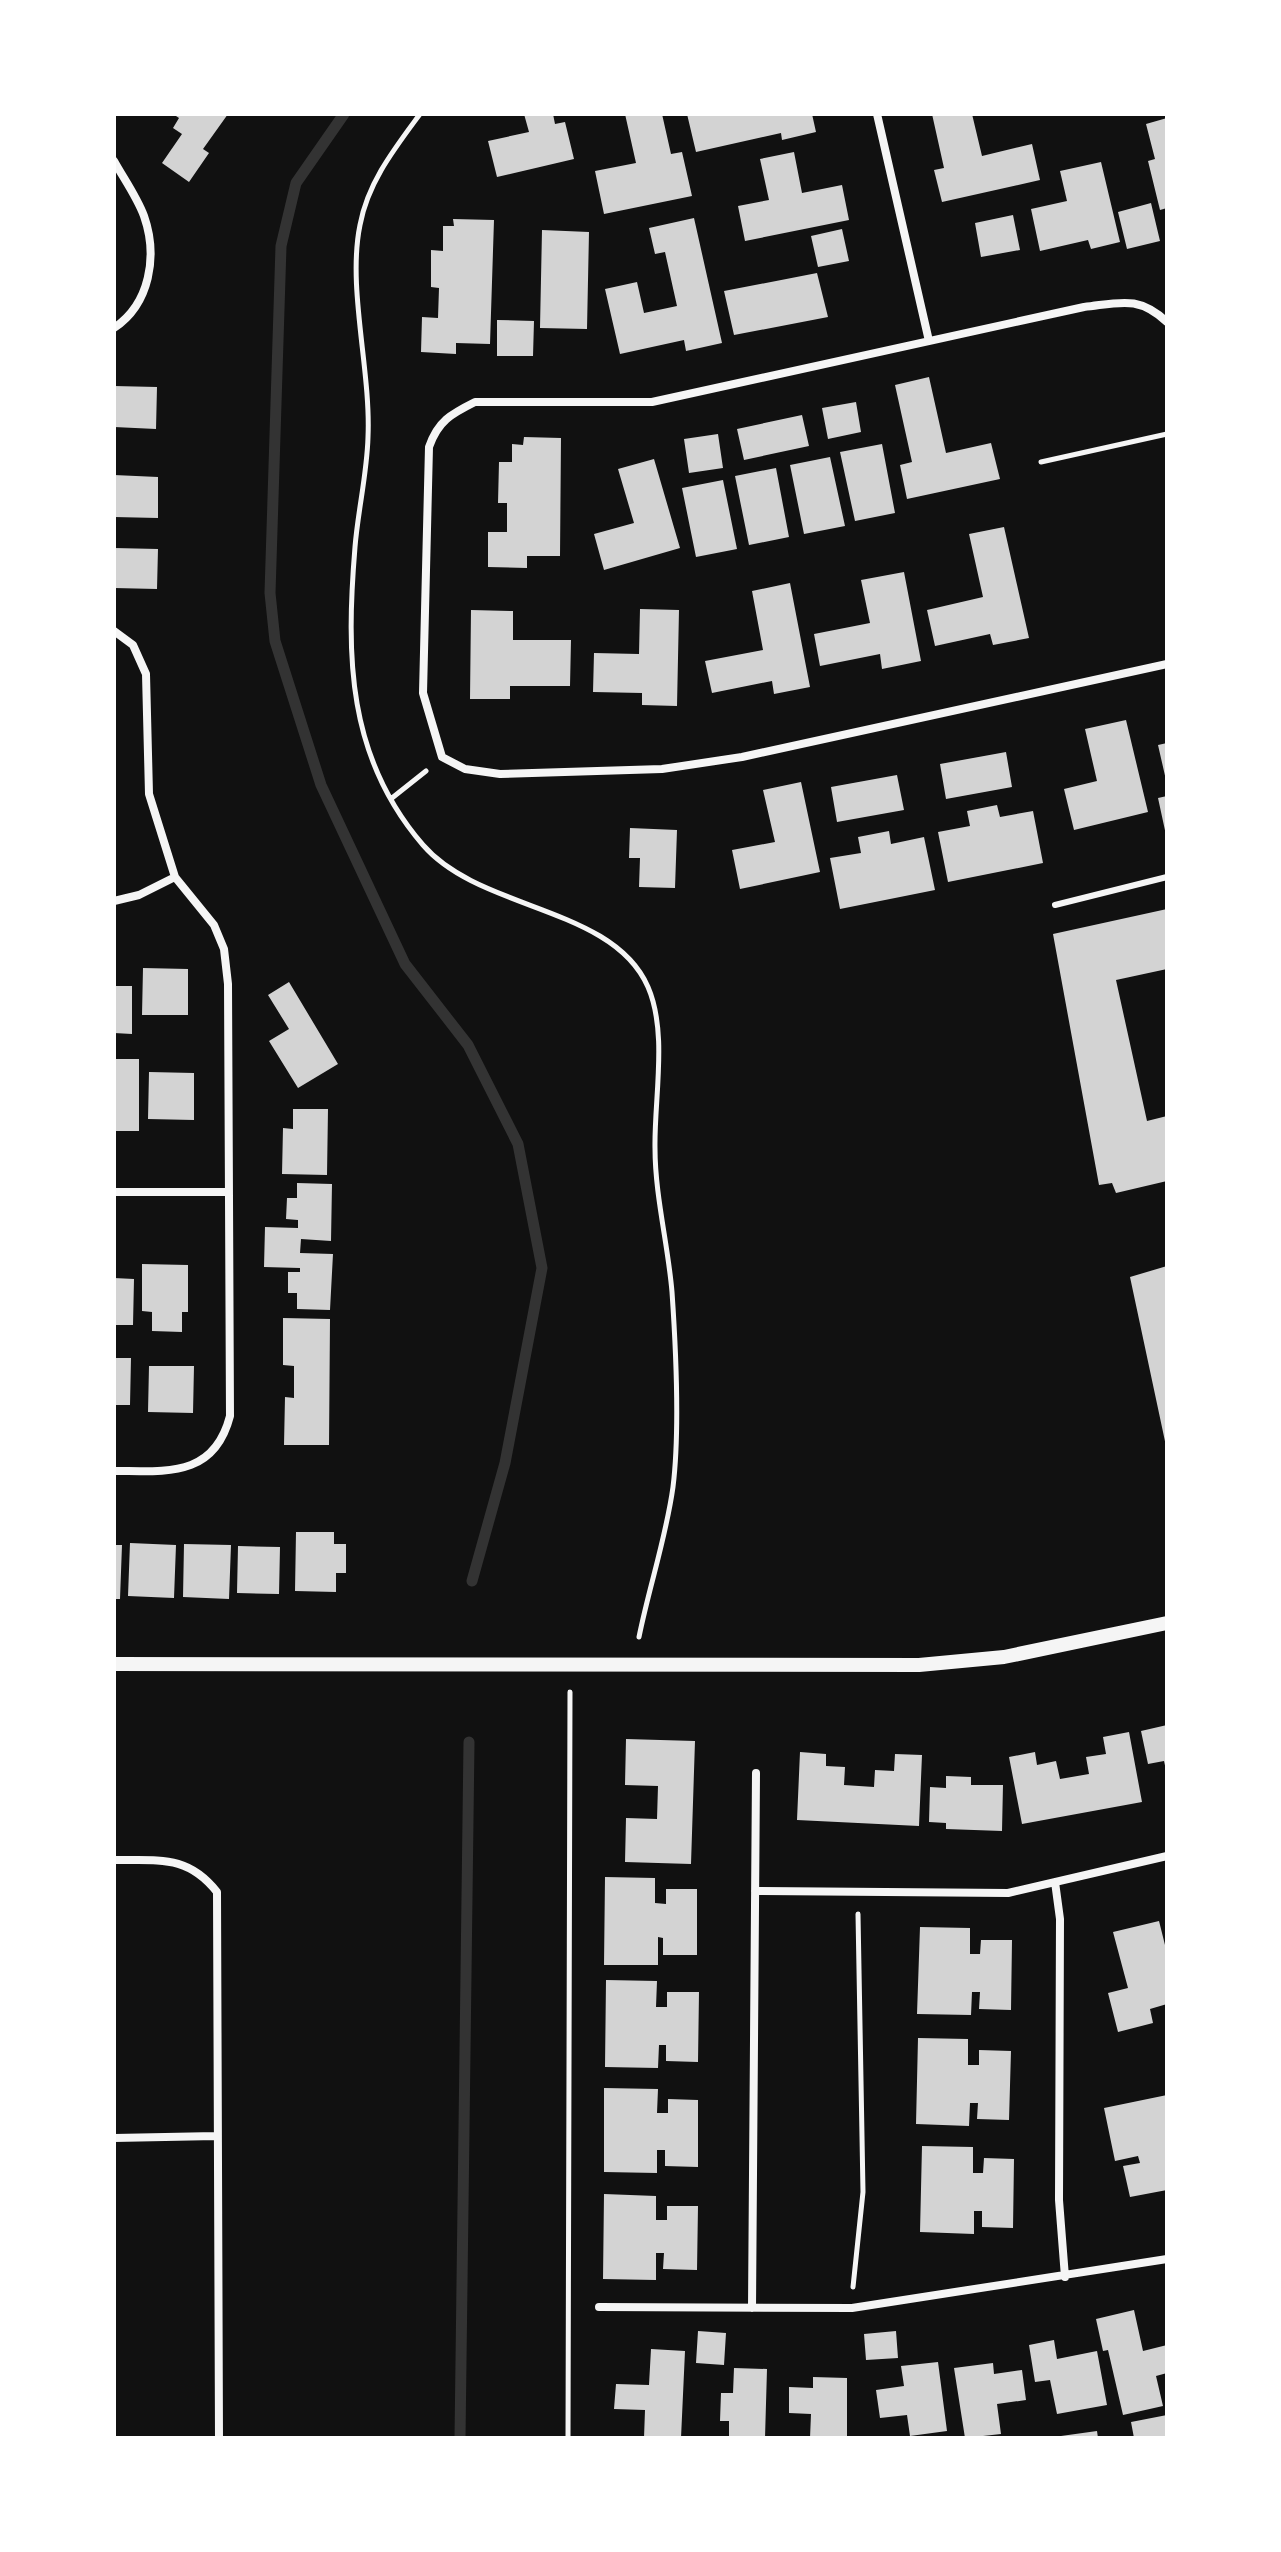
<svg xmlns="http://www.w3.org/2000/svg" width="1281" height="2552" font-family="Figtree,sans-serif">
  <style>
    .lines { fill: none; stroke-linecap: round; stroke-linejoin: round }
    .stream { stroke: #333; stroke-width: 11 }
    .building { fill: #d3d3d3 }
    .path { stroke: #f5f5f5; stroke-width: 5 }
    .service { stroke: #f5f5f5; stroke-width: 6 }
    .minor { stroke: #f5f5f5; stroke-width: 8 }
    .tertiary { stroke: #f5f5f5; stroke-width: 14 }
  </style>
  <rect width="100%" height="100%" fill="#111"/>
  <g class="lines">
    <path class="stream" d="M 344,114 L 296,183 L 281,246 L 270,593 L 275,641 L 321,785 L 405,964 L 468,1045 L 518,1144 L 542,1268 L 505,1463 L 472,1581
      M 460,2438 L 469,1742"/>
  </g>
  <path class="building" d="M 173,114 L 228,114 L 203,149 L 209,153 L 189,182 L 162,163 L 182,134 L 173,128 L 179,118 Z
    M 524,114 L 553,114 L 555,124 L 565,122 L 574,159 L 497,177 L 488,141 L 529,132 Z
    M 625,114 L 662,114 L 671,154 L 682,152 L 692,196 L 604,214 L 595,171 L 636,163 Z
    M 687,114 L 812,114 L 816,132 L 782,140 L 781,133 L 696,152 Z
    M 932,114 L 972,114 L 982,156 L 1032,144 L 1040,180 L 942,202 L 934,170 L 944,168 Z
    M 1167,118 L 1167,208 L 1160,210 L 1148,161 L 1155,159 L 1146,124 Z
    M 794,152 L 802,193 L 842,185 L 849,220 L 745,241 L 738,206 L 769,200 L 760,159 Z
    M 1101,162 L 1120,242 L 1091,249 L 1088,240 L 1040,251 L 1031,209 L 1067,201 L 1060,171 Z
    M 1151,203 L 1160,241 L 1127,249 L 1118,212 Z
    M 1013,215 L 1020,250 L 981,257 L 975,223 Z
    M 694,218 L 722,343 L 686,351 L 684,340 L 620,354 L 605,289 L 637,282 L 644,313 L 677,306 L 665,252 L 655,254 L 649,228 Z
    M 453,219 L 494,220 L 490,344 L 456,343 L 456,354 L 421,352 L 422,317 L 438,318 L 439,288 L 431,287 L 431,250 L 443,251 L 443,226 L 454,226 Z
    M 842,229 L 849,261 L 818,267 L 811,236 Z
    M 542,230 L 589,232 L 587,329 L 540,328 Z
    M 817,273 L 828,317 L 734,335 L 724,291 Z
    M 497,320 L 534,321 L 533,356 L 497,356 Z
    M 929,377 L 946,453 L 991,443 L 1000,479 L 907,499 L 900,465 L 912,462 L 895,385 Z
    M 114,386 L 157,387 L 156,429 L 114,427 Z
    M 856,402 L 861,432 L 828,439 L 822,408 Z
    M 802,415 L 809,446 L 744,460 L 737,429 Z
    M 718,434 L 723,468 L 689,473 L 684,439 Z
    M 524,437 L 561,438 L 560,556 L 527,556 L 527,568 L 488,567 L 488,532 L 507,532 L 507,503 L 498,503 L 499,462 L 512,462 L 512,444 L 523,445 Z
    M 882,444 L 895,513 L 855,521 L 840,452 Z
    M 830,457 L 845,526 L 804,534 L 790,465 Z
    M 654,459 L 680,548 L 604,570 L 594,534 L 634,523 L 618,469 Z
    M 776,468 L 789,537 L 749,545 L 735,476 Z
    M 114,475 L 158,477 L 158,518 L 114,517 Z
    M 723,480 L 737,549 L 696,557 L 682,488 Z
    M 1004,527 L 1029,638 L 993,645 L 990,634 L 935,646 L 927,610 L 983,597 L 969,534 Z
    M 114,548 L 158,549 L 157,589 L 114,588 Z
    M 904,572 L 921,661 L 882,669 L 880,654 L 820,666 L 814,634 L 870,623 L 861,580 Z
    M 790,583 L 810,687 L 774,694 L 772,681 L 712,693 L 705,661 L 763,650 L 752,591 Z
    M 640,609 L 679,610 L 677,706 L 642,705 L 642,693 L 593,692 L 594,653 L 639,654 Z
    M 471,610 L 513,611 L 513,640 L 571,640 L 570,686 L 510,686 L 510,699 L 470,699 Z
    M 1126,720 L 1148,812 L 1074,830 L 1064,789 L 1097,781 L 1085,729 Z
    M 1167,743 L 1167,780 L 1166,780 L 1158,745 Z
    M 1006,752 L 1012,787 L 946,799 L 940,764 Z
    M 897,775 L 904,810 L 837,822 L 831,787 Z
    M 801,782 L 820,872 L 740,889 L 732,850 L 775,842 L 763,790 Z
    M 1167,796 L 1167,834 L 1166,835 L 1158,798 Z
    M 997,805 L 1000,817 L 1033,811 L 1043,863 L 948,882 L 938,832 L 970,826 L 967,811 Z
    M 630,828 L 677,830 L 675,888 L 639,887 L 640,858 L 629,858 Z
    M 889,831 L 891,844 L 924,837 L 935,890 L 840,909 L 830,858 L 861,853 L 858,837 Z
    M 1167,909 L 1167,969 L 1116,980 L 1147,1121 L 1167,1116 L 1167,1181 L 1116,1193 L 1112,1183 L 1099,1185 L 1053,934 Z
    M 143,968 L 188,969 L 188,1015 L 142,1015 Z
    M 289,982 L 338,1064 L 298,1088 L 269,1041 L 289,1029 L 268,995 Z
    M 114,986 L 132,986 L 132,1034 L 114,1033 Z
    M 114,1059 L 139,1059 L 139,1131 L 114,1131 Z
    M 149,1072 L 194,1073 L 194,1120 L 148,1119 Z
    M 293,1109 L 328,1109 L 327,1175 L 282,1174 L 283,1128 L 293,1129 Z
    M 297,1183 L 332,1184 L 331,1241 L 301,1239 L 300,1253 L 333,1254 L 330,1310 L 297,1309 L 297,1293 L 288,1293 L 288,1272 L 300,1272 L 300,1268 L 264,1267 L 265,1227 L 298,1228 L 298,1220 L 286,1219 L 287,1198 L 297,1198 Z
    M 142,1264 L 188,1265 L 188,1312 L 182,1312 L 182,1332 L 152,1331 L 152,1312 L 142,1311 Z
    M 1167,1266 L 1167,1446 L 1166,1446 L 1130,1277 Z
    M 114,1278 L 134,1279 L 133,1325 L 114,1325 Z
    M 283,1318 L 330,1319 L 329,1445 L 284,1445 L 285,1397 L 294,1398 L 294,1366 L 283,1365 Z
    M 114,1358 L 131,1358 L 130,1405 L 114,1405 Z
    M 149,1366 L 194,1366 L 193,1413 L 148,1412 Z
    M 296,1532 L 334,1532 L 334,1544 L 346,1544 L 346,1573 L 336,1573 L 336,1592 L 295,1591 Z
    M 130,1543 L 176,1545 L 174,1598 L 128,1596 Z
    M 184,1544 L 231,1545 L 229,1599 L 183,1597 Z
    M 114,1545 L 122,1545 L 120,1599 L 114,1599 Z
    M 238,1546 L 280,1547 L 279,1594 L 237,1593 Z
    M 1167,1725 L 1167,1770 L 1166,1770 L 1164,1761 L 1148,1764 L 1141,1731 Z
    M 1129,1732 L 1142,1802 L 1022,1824 L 1009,1757 L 1035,1752 L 1037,1765 L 1056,1761 L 1060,1779 L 1089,1774 L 1086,1757 L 1106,1754 L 1103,1737 Z
    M 626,1739 L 695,1741 L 691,1864 L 625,1862 L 626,1818 L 657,1819 L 658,1786 L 625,1785 Z
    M 800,1752 L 826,1754 L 826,1766 L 845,1767 L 844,1785 L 874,1787 L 875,1770 L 894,1771 L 895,1754 L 922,1755 L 919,1826 L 797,1820 Z
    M 946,1776 L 971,1777 L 971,1785 L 1003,1785 L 1002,1831 L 946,1829 L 946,1823 L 929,1822 L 930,1787 L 946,1788 Z
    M 605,1877 L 655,1878 L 655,1903 L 666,1904 L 666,1889 L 697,1889 L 697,1955 L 663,1955 L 663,1938 L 658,1937 L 658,1965 L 604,1965 Z
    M 1159,1921 L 1167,1953 L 1167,2004 L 1150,2009 L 1153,2023 L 1118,2032 L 1108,1993 L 1128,1988 L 1113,1932 Z
    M 920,1927 L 970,1928 L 970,1954 L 980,1954 L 981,1940 L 1012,1940 L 1011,2010 L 979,2009 L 980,1992 L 972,1992 L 971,2015 L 917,2014 Z
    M 606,1980 L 657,1981 L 656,2007 L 667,2007 L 667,1992 L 699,1992 L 698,2062 L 666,2061 L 666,2045 L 659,2045 L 658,2068 L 605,2067 Z
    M 918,2038 L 968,2039 L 968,2065 L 979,2065 L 979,2050 L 1011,2051 L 1009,2120 L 977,2119 L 978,2103 L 970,2103 L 969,2126 L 916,2124 Z
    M 604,2088 L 658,2089 L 657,2113 L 668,2113 L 668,2099 L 698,2100 L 698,2167 L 665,2166 L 665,2150 L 657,2150 L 657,2173 L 604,2172 Z
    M 1167,2095 L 1167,2190 L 1130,2197 L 1123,2166 L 1140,2163 L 1138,2156 L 1115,2161 L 1104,2108 Z
    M 922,2146 L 973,2147 L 973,2173 L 983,2173 L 984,2158 L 1014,2159 L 1013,2228 L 982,2227 L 982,2211 L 974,2211 L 974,2234 L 920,2232 Z
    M 604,2194 L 656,2196 L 656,2220 L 667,2220 L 667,2206 L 698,2206 L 697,2270 L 663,2269 L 664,2253 L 656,2253 L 656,2280 L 603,2279 Z
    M 1134,2310 L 1143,2351 L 1167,2345 L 1167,2373 L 1156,2376 L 1163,2406 L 1123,2415 L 1108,2350 L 1103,2351 L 1096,2319 Z
    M 698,2331 L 726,2333 L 724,2365 L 696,2363 Z
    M 896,2331 L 898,2358 L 866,2360 L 864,2334 Z
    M 1054,2340 L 1057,2359 L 1097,2351 L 1107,2405 L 1057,2414 L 1050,2380 L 1035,2382 L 1029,2345 Z
    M 651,2349 L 685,2351 L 681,2438 L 644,2438 L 645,2410 L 614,2409 L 616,2384 L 649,2385 Z
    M 938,2362 L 947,2431 L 910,2436 L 907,2415 L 880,2418 L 876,2390 L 904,2386 L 901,2366 Z
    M 993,2363 L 994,2374 L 1022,2370 L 1026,2400 L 997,2404 L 1001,2434 L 965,2438 L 954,2368 Z
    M 734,2368 L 767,2369 L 765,2438 L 729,2438 L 729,2421 L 720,2421 L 721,2393 L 733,2393 Z
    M 813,2377 L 847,2378 L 847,2438 L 810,2438 L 811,2414 L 789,2413 L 789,2387 L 813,2388 Z
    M 1167,2415 L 1167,2438 L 1134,2438 L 1131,2422 Z
    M 1097,2431 L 1098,2438 L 1061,2438 L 1061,2436 Z"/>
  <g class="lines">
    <path class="path" d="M 420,114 C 395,148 368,182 360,225 C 347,288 371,370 368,437 C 367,474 358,510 355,547 C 346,656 347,757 423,845 C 480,911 613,906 648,987 C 668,1033 654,1099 655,1148 C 655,1196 668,1244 672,1292 C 676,1350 680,1430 673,1487 C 666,1538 649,1587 639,1637
      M 1041,462 L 1167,434
      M 392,798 L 426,771
      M 853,2287 L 863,2192 L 858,1914
      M 568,2438 L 570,1692"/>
    <path class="service" d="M 1055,905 L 1167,877"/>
    <path class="minor" d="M 877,114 L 929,341
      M 114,161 C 124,179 137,197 144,216 C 158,256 150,304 114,328
      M 1167,322 C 1138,295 1120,303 1084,307 L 652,402 L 475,402 C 451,414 438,421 429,447 L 423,693 L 442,757 L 465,769 L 500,774 L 662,769 L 742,757 L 1167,664
      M 114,631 L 133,645 L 146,674 L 149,794 L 175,877 L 214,925 L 224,949 L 228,984 L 230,1416 C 214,1478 166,1471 114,1471
      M 114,901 L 139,895 L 175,877
      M 114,1192 L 229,1192
      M 114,1860 C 158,1861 187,1854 217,1892 L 219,2438
      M 1055,1882 L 1060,1919 L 1059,2200 L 1065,2277
      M 755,1891 L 1008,1893 L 1167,1856
      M 114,2138 L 216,2136
      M 599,2307 L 852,2308 L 1167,2259
      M 752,2308 L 756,1773"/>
    <path class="tertiary" d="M 114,1664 L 919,1665 L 1004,1657 L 1167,1623"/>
  </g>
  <rect width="1281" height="2552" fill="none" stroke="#ffffff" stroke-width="232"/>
</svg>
